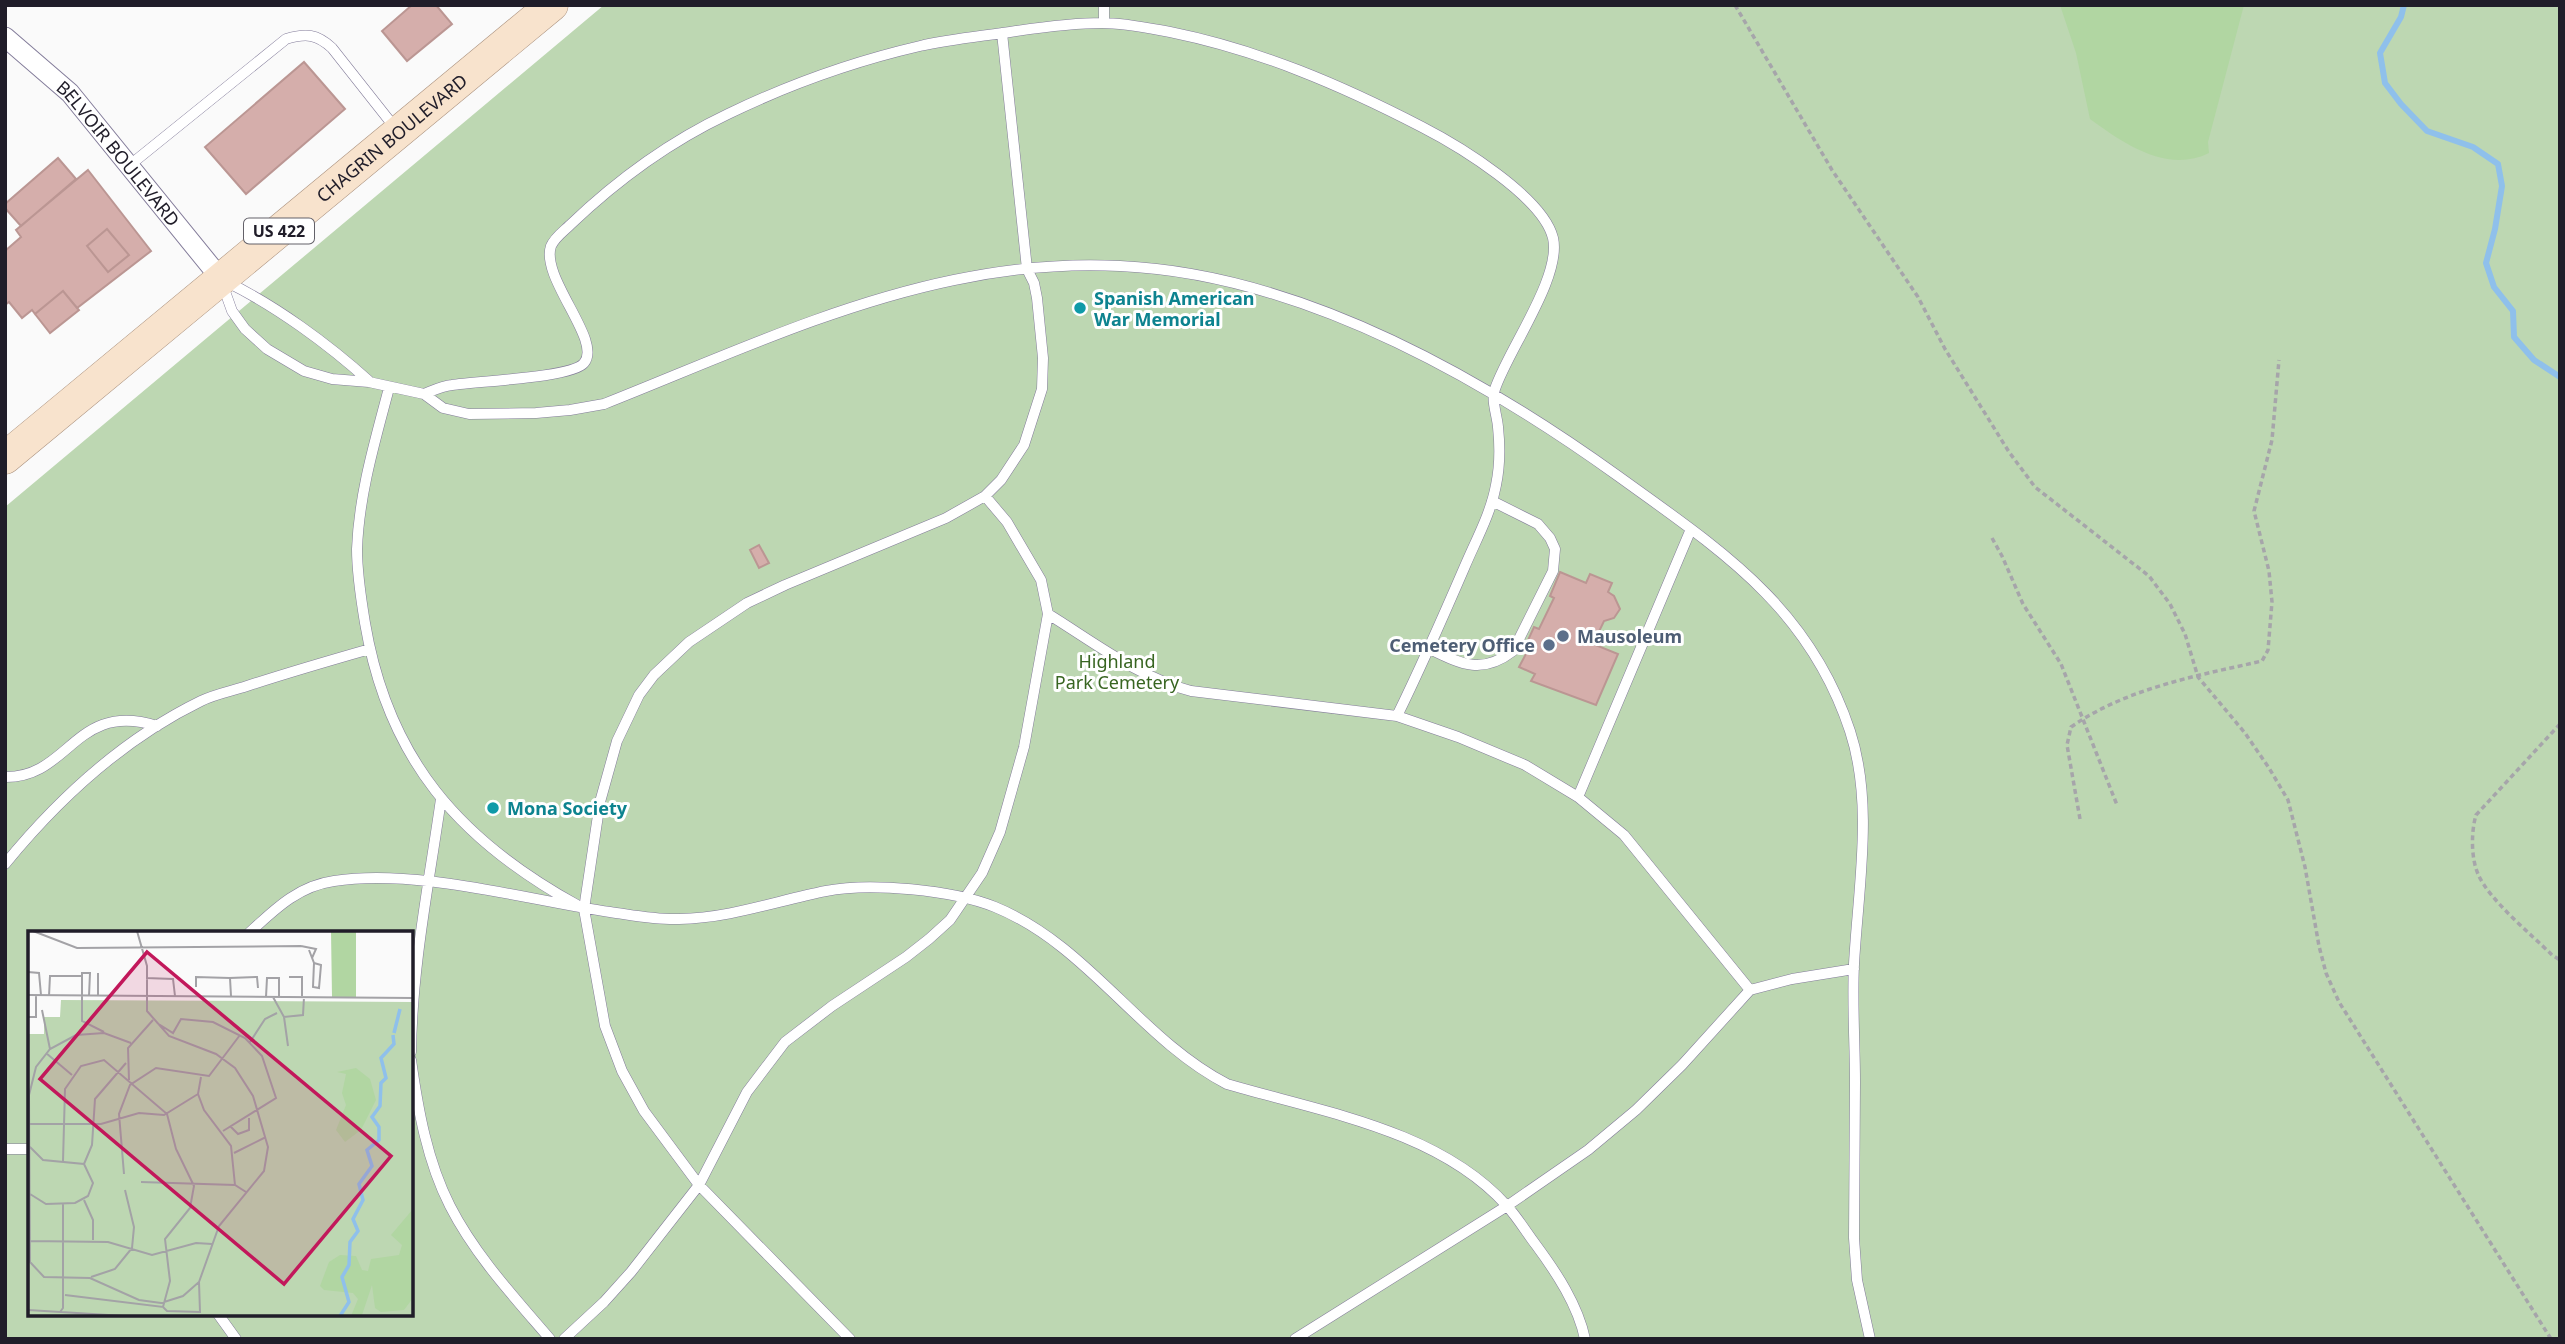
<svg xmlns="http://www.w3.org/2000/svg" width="2565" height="1344" font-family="'Noto Sans',sans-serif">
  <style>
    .green { fill: #bdd7b2; fill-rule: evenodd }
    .forest { fill: #b1d6a2 }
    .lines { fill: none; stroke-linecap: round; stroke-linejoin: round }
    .stream { stroke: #8fc0eb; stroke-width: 6 }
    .building { fill: #d5aeab; stroke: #bb9693; stroke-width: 2 }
    .service-casing { stroke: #837c9a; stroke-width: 11 }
    .minor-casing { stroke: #837c9a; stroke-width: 21 }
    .primary-casing { stroke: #aa917e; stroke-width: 33 }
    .path { stroke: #a6a5aa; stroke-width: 3.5; stroke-dasharray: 5 3.5; stroke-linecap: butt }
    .service { stroke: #fff; stroke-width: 10 }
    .minor { stroke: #fff; stroke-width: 19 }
    .primary { stroke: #f8e3cd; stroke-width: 32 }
    .culture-dot { fill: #0f9aa8; stroke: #fff; stroke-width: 2.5 }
    .service-dot { fill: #5c6f8a; stroke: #fff; stroke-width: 2.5 }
    .labels { text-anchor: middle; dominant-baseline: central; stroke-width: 6; stroke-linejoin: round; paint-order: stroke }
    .shield { fill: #fff; stroke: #636169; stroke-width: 2 }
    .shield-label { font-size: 16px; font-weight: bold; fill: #201d29 }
    .street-label { font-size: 18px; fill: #201d29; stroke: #fff }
    .culture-label { font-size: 18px; font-weight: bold; fill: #0d838f; stroke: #fff; text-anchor: start }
    .service-label { font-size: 18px; font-weight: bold; fill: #4e5e75; stroke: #fff; text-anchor: start }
    .park-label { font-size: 18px; fill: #386521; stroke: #fff }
    .inset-river { fill: none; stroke: #8fc0eb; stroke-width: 3.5 }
    .inset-road { fill: none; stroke: #a3a2a6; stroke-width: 2 }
    .view { fill: #c2185b; fill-opacity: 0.15; stroke: #c2185b; stroke-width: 3.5 }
    .inset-edge { fill: none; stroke: #201d29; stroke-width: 3.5 }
  </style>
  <rect width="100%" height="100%" fill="#fafafa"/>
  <path class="green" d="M 604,5 L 2560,5 L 2560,1339 L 5,1339 L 5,507 ZM 30,933 L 411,933 L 411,1314 L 30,1314 Z"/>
  <path class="forest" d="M 2060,5 L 2244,5 L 2208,142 L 2209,153 C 2167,174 2123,143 2090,119 L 2076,53 Z"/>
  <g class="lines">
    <path class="stream" d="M 2404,5 L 2401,17 L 2380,53 L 2385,83 L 2401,104 L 2427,131 L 2473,147 L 2498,164 L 2502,186 L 2495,229 L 2486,263 L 2494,287 L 2513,311 L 2514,337 L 2534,360 L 2560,377"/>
  </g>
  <path class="building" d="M 412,5 L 436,5 L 452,24 L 407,61 L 382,31 Z
    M 304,62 L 345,109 L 246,194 L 205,147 Z
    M 58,158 L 76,179 L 21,226 L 5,208 L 5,204 Z
    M 88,170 L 151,251 L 77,308 L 63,291 L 35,314 L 32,310 L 22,318 L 9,302 L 5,305 L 5,251 L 21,237 L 16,230 Z
    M 107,229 L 129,255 L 108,272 L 87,246 Z
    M 63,291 L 79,310 L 50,333 L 35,314 Z
    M 759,545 L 769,563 L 759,568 L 750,550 Z
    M 1560,572 L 1586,583 L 1590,574 L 1612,583 L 1608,592 L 1614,596 L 1620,609 L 1614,618 L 1604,621 L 1593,644 L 1618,654 L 1596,705 L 1531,681 L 1535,674 L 1519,667 L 1527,652 L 1523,651 L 1534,627 L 1539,629 L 1554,598 L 1550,596 Z"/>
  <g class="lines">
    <g class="service-casing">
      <path id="service" d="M 1104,23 L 1104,5
        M 130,165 L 286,39 C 306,33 317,34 332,48 L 396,129
        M 227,282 C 276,306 328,344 369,381
        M 222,283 L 232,311 L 245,329 L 267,349 L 304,371 L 332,379 L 369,382 L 424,394 L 443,408 L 469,414 L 536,413 L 570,410 L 604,404 C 718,359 833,305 954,280 C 1007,269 1065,263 1120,266 C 1298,274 1476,374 1618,476 C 1719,549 1809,606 1850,731 C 1874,804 1858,889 1854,964 C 1852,1003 1855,1043 1855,1082 C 1855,1134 1854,1186 1854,1238 L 1857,1280 L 1870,1339
        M 389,388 C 375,441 359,494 357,549 C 357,574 361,599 365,623 C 388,759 459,840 577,905
        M 424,394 C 434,390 442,386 452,385 C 476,381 572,378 584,363 C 603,341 540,278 551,246 C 555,237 564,231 570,225 C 616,181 671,141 728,114 C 788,85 855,61 920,46 C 951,39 984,36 1016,31 C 1044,27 1074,23 1102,23 C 1125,23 1148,28 1170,32 C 1259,50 1341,85 1422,127 C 1459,146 1543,197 1553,238 C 1562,277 1508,350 1495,389 C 1491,401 1497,415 1498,427 C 1500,446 1500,466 1496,485 C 1491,513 1476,540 1465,566 C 1443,617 1421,667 1397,716
        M 1048,614 C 1095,643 1138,677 1191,691 L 1397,716 L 1458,737 L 1525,765 L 1578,797 L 1624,835 L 1750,990
        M 1430,649 C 1461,664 1482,675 1513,651 L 1553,571 L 1555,549 L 1550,538 L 1538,524 L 1492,501
        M 5,777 C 70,778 75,700 157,726
        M 1578,797 L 1691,529
        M 5,864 C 59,798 123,739 201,701 C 215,694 232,691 247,686 C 287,673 328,661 370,649
        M 249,933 C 275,909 298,886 334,881 C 417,868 526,900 610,912 C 632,915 656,920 679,919 C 730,918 776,901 826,891 C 870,882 953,890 995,907 C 1088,945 1140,1039 1227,1084 C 1322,1112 1439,1130 1507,1206 C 1518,1218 1526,1232 1536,1245 C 1556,1272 1578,1305 1585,1339
        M 411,1052 C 412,967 429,883 441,799
        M 411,1060 C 418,1109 427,1161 450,1206 C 475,1255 514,1297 550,1339
        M 5,1149 L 30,1149
        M 218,1314 L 236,1339
        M 564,1339 L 604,1302 L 631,1272 L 699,1185 L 747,1092 L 785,1042 L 832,1006 L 906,957 L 929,939 L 950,920 L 982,873 L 1000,832 L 1024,747 L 1048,614 L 1041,580 L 1007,522 L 985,496
        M 850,1339 L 699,1185 L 644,1111 L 622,1071 L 605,1026 L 584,909 L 600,802 L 617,741 L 639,695 L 654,675 L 689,642 L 747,603 L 785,585 L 946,518 L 985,496 L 1001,480 L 1024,445 L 1042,389 L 1043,358 L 1037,298 L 1034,283 L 1027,269 L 1002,33
        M 1295,1339 L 1507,1206 L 1588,1150 L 1636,1110 L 1682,1065 L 1750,990 L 1792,979 L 1854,969"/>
    </g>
    <g class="minor-casing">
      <g id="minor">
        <path id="s1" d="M 5,37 L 70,93 L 221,279"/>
      </g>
    </g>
    <g class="primary-casing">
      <g id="primary">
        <path id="s2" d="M 5,458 L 552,5"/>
      </g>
    </g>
    <path class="path" d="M 1735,5 L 1832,170 L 1918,297 L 1945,349 L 2009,452 L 2035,487 L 2149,576 L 2170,604 L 2185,634 L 2198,677 L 2245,733 L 2269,768 L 2288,800 L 2305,867 L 2319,946 L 2326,973 L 2339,1002 L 2551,1339
      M 1992,538 L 2002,556 L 2023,604 L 2061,664 L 2117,805
      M 2560,724 L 2476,815 C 2471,832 2471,858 2478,874 C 2489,900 2531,934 2552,955 L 2560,960
      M 2080,819 L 2067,745 L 2071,727 C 2127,688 2196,676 2262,661 L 2268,650 L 2272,602 L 2269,571 L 2254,511 L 2272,440 L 2279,360"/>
    <use href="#service" class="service"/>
    <use href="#minor" class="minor"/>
    <use href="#primary" class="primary"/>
  </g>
  <g class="culture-dot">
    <circle cx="1080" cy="308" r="7"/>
    <circle cx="493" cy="808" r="7"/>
  </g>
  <g class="service-dot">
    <circle cx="1563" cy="636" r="7"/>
    <circle cx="1549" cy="645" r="7"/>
  </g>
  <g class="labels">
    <rect class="shield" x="244" y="218.5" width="70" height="25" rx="5"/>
    <g class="shield-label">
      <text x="279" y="231">US 422</text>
    </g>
    <g class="street-label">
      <text stroke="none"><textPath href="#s2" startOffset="502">CHAGRIN BOULEVARD</textPath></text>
      <text stroke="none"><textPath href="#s1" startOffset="163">BELVOIR BOULEVARD</textPath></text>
    </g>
    <g class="culture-label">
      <text x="1094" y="298">Spanish American<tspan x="1094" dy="21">War Memorial</tspan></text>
      <text x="507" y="808">Mona Society</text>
    </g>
    <g class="service-label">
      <text x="1577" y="636">Mausoleum</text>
      <text x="1535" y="645" text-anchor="end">Cemetery Office</text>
    </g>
    <g class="park-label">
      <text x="1117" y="661">Highland<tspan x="1117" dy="21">Park Cemetery</tspan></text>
    </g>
  </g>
  <g transform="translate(28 931)">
    <rect width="385" height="385" fill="#fafafa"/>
    <path d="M 33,69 L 385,71 L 385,385 L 0,385 L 0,103 L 16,103 L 16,86 L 32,86 Z" fill="#bdd7b2"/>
    <path d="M 303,0 L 328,0 L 328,66 L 304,66 ZM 328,137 L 342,148 L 348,169 L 333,199 L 317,211 L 308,199 L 318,174 L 314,162 L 318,143 L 309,141 ZM 385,278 L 385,367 L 376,379 L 353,381 L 347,377 L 344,354 L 334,384 L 323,385 L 330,368 L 325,362 L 296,359 L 292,355 L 301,331 L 312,324 L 328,325 L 334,339 L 340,340 L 343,328 L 371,324 L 374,314 L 363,304 Z" fill="#b1d6a2"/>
    <path class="inset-river" d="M 366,102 L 372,78M 312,385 L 321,371 L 314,346 L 321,334 L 322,311 L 330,300 L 325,288 L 335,269 L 331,253 L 344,235 L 339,219 L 351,209 L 351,196 L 344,186 L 352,175 L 353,152 L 358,147 L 353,127 L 366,113 L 365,104"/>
    <path class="inset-road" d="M 5,0 L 49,17 L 273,15M 273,15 L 288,18 L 284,27M 281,19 L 286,32 L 285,56 L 291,57 L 293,34 L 286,32M 0,41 L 11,42 L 13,64M 70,42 L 70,65M 261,46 L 274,46 L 274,65M 118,47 L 145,48 L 147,65M 168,56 L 168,46 L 202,47M 0,64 L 385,67M 21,65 L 22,45 L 54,45M 61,65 L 62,42 L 54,42 L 54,90 L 76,101M 203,65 L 202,47 L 229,46 L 230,57M 238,66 L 239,47 L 251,47 L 251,66M 245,66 L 256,86 L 275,84 L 276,66M 14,79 L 22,118M 0,86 L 8,86 L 8,64M 256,86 L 260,115M 129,92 L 145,102 L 153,88 L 185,91 L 217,107 L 234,125 L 248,167 L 195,200M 222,111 L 237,88 L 249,82M 103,112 L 76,102 L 48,104 L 22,118 L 8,136 L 1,164 L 2,331 L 16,346 L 62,347 L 111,369 L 133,372 L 155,365 L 171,351 L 191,295 L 236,240 L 240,216 L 225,165 L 207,137 L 188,123 L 141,105 L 119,80 L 119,35 L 109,0M 18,122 L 44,144M 101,149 L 100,117 L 125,89M 170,163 L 176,179 L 203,215 L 207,254M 1,193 L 73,193 L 111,182 L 136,184 L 170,163 L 173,146M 203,196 L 210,203 L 221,199 L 221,187M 2,216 L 15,229 L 56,233 L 65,252 L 60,265 L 47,272 L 18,273 L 2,263M 206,222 L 238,206M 35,230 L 37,158 L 53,135 L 76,129 L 139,183 L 148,218 L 166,255 L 162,277 L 137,308 L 142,350 L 135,376 L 37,364M 56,233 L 64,214 L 67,168 L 98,132M 96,243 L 91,183 L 102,154 L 128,137 L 181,145 L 212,104M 113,251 L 207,254 L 218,261M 56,269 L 65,289 L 65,309M 2,310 L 80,311 L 124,324 L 168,312 L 184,313M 63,346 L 87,338 L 104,317 L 106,296 L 97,259M 135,376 L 139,380 L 172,381 L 171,351M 0,379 L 32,381 L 35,377 L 35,273M 33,381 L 96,385"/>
    <path class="view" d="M 119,21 L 363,225 L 256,353 L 12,148 Z"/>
    <rect width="385" height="385" class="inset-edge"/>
  </g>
  <rect width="2565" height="1344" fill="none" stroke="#201d29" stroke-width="14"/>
</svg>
